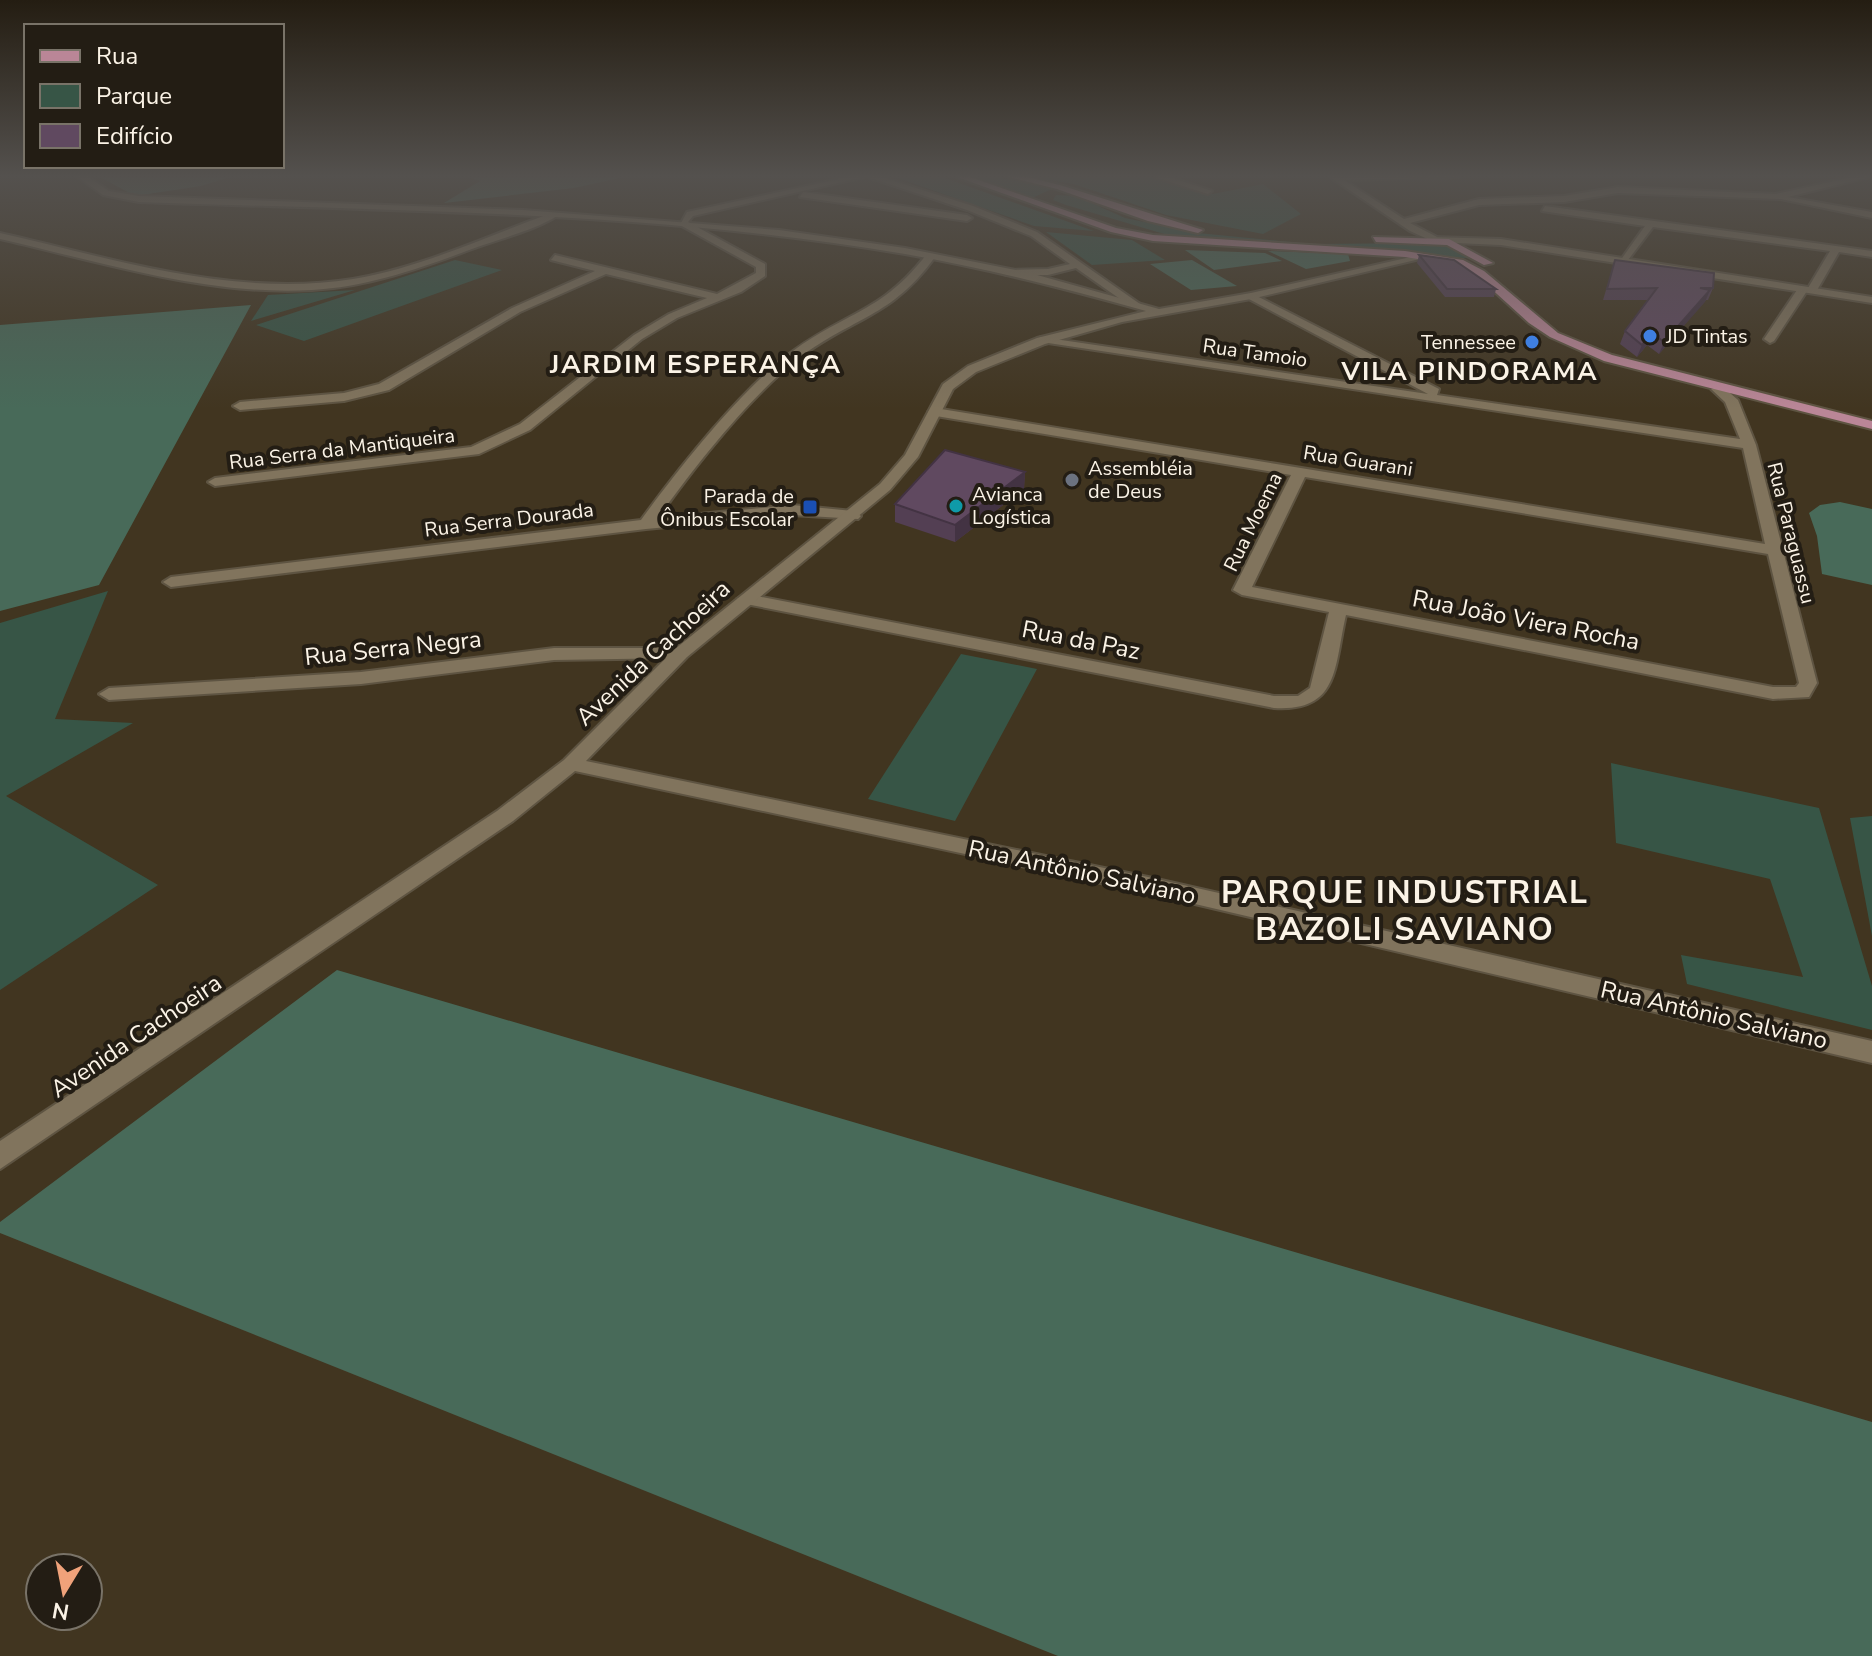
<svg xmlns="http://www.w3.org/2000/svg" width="1872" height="1656" font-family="'Nunito Sans',sans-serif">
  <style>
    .green { fill: #375546 }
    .forest { fill: #486a59 }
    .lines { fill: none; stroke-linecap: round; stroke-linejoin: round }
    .minor-casing { stroke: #5e5442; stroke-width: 4 }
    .tertiary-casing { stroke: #5e5442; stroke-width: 4 }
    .primary-casing { stroke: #5e5442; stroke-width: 4 }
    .minor { fill: #81745d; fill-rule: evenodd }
    .tertiary { fill: #81745d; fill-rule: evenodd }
    .primary { fill: #ba8697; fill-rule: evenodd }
    .wall { fill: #533f53 }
    .shaded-wall { fill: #433343 }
    .building { fill: #604960; stroke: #433343; stroke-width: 2 }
    .shop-dot { fill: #3f7fe0; stroke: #231d14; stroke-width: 3 }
    .worship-dot { fill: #6b7280; stroke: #231d14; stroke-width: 3 }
    .culture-dot { fill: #0f9aa8; stroke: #231d14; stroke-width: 3 }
    .transit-dot { fill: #1a4fb4; stroke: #231d14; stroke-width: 3 }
    .labels { text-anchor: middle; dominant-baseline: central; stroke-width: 8; stroke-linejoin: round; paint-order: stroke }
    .far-poi-label { font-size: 20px; fill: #fbf3e6; stroke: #231d14; text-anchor: start }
    .far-street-label { font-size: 20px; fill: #fbf3e6; stroke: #231d14 }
    .street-label { font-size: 24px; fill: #fbf3e6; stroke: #231d14 }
    .far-district-label { font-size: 26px; font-weight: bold; letter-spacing: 2px; fill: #fbf3e6; stroke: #231d14 }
    .district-label { font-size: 32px; font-weight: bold; letter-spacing: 2px; fill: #fbf3e6; stroke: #231d14 }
  </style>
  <rect width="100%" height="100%" fill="#413520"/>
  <path class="green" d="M 895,177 L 942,177 L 1094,231 L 1034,226 Z
    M 972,177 L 995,177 L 1062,189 L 1052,189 L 1032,198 Z
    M 1030,177 L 1152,177 L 1213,194 L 1263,184 L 1301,214 L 1263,234 L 1166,215 L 1074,184 Z
    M 1056,195 L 1076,196 L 1125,218 L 1198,233 L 1311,244 L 1436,243 L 1458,247 L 1478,259 L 1171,236 L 1066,205 L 1053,200 Z
    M 1046,232 L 1132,240 L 1165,260 L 1092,265 Z
    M 455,260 L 502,270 L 304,341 L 256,325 Z
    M 355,290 L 251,321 L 268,295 Z
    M 108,591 L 55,719 L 133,723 L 6,796 L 158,885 L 0,990 L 0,623 Z
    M 961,654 L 1037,669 L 955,821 L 868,799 Z
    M 1611,763 L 1819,808 L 1872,986 L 1872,1030 L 1687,984 L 1681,955 L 1803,977 L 1770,879 L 1616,843 Z
    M 1872,816 L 1872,936 L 1850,818 Z"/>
  <path class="forest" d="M 100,177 L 230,177 L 201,186 L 135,196 Z
    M 468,177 L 624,177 L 574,188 L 444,203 L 480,181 Z
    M 1185,250 L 1265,253 L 1282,261 L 1214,270 Z
    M 1268,251 L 1348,254 L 1350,261 L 1306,269 Z
    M 1192,260 L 1237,286 L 1191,290 L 1150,264 Z
    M 251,305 L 99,585 L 0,611 L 0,325 Z
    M 1840,502 L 1872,509 L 1872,585 L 1822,574 L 1817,536 L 1809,513 L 1820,505 Z
    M 337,970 L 1872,1422 L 1872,1656 L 1058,1656 L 0,1233 L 0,1222 Z"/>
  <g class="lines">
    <g class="minor-casing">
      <path id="minor" d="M 848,177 L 864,177 L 693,216 L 688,222 L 765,264 L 765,276 L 741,292 L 677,318 L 642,339 L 530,430 L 479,454 L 215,486 L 208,482 L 215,478 L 471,447 L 520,424 L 634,335 L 669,314 L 707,298 L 606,274 L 520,312 L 389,390 L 344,401 L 240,410 L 233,406 L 240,402 L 344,393 L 379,384 L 512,308 L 595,271 L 551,260 L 555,255 L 717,294 L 756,273 L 756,267 L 680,225 L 687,212 Z
        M 868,177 L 881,177 L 973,206 L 1037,232 L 1140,304 L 1130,306 L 1076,268 L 1048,275 L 1006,275 L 1010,270 L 1048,269 L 1070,264 L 1031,236 L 967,210 Z
        M 1155,177 L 1169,177 L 1212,191 L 1208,194 Z
        M 1330,177 L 1459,177 L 1344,180 L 1404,219 L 1479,199 L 1564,196 L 1618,187 L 1776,194 L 1853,177 L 1869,177 L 1788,197 L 1872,212 L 1872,218 L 1781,199 L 1618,193 L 1564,202 L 1479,205 L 1410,223 L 1437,237 L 1434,242 L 1410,231 Z
        M 803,192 L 967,215 L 972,218 L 967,221 L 800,197 Z
        M 1545,206 L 1872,251 L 1872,257 L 1839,252 L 1816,292 L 1807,291 L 1774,341 L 1770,343 L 1764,339 L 1799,287 L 1808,288 L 1830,251 L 1653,227 L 1625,264 L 1620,261 L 1645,226 L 1542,211 Z
        M 549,214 L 557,216 C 533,231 498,239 472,249 C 421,268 367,287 312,290 C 207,296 101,262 0,239 L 0,233 C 115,259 234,298 353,279 C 420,268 485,237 549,214 Z
        M 926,255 L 935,257 C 891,318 853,317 799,358 C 750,396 694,467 658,518 L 792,505 L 853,511 L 861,516 L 858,519 L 792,515 L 646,529 L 171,587 L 163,582 L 171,577 L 641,520 C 679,468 742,388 793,351 C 846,312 882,312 926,255 Z
        M 1251,293 L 1439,389 L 1437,395 L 1740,439 L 1725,402 L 1711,389 L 1722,386 L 1738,400 L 1756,445 L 1817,683 L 1809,697 L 1773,699 L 1346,615 C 1334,666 1340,712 1274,708 L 746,604 L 737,599 L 746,594 L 1274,696 L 1298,696 L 1310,688 L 1329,612 L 1242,595 L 1233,590 L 1291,475 L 930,415 L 928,412 L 935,408 L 1765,544 L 1743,448 L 1035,341 L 1041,337 L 1428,394 L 1247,298 ZM 1305,477 L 1768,554 L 1799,683 L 1796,687 L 1773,687 L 1252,587 Z
        M 554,648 L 681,648 L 690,653 L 681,658 L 554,660 L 361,684 L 109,700 L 99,694 L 109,688 L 361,672 Z"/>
    </g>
    <g class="tertiary-casing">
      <path id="tertiary" d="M 78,177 L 88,177 L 109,191 L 139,196 L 523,210 L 779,230 L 905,248 L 1030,273 L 1159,309 L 1251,293 L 1424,254 L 1424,258 L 1251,299 L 1122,322 L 1045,344 L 976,372 L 953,389 L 918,457 L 890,490 L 687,657 L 586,761 L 1148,877 L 1872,1041 L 1872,1063 L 1148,893 L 575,771 L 513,821 L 0,1169 L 0,1141 L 497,811 L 564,760 L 675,649 L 880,484 L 905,455 L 943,384 L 968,366 L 1037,338 L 1146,311 C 1066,289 986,268 905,254 C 652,211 394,211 139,202 L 103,195 Z
        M 1431,237 L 1501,239 L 1872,297 L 1872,303 L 1501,245 L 1434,242 Z"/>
    </g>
    <g class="primary-casing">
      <path id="primary" d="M 957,177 L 970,177 L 1116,228 L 1153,235 L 1405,251 L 1463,260 L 1484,271 L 1558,333 L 1612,355 L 1872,421 L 1872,429 L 1604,361 L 1550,337 L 1529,323 L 1476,275 L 1456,265 L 1405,257 L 1153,241 L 1111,232 Z
        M 1009,177 L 1028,177 L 1063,186 L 1203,230 L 1198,233 L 1148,221 L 1057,189 Z
        M 1373,237 L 1449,239 L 1493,263 L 1484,265 L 1447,245 L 1376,242 Z"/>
    </g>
    <use href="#minor" class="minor"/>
    <use href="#tertiary" class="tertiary"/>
    <use href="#primary" class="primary"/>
  </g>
  <path class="wall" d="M 1419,255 L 1496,289 L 1494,297 L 1445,297 L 1417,263 Z
    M 1615,260 L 1713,288 L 1708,300 L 1706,300 L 1659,354 L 1647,345 L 1637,357 L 1620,344 L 1625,331 L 1648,300 L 1603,300 Z
    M 1025,472 L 1024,489 L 955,542 L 895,522 L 895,504 Z"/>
  <path class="shaded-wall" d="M 1710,290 L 1705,302 L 1659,354 L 1664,342 Z
    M 1652,333 L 1647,345 L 1637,357 L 1642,345 Z
    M 1025,472 L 1024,489 L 955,542 L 955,525 Z"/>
  <path class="building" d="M 1419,255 L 1454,260 L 1496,289 L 1447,289 Z
    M 1615,260 L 1714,273 L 1713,288 L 1700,288 L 1710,290 L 1664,342 L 1652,333 L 1642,345 L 1625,331 L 1657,288 L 1607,289 Z
    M 945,450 L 1025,472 L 955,525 L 895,504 Z"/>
  <linearGradient id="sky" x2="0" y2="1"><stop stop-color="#241d12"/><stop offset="0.43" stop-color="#54514e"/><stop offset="1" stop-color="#54514e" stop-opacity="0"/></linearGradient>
  <rect width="1872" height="409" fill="url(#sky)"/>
  <g class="shop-dot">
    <circle cx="1650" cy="336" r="8"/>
    <circle cx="1532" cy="342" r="8"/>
  </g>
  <circle class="worship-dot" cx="1072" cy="480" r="8"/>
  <circle class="culture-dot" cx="956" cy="506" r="8"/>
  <rect class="transit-dot" x="802" y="499" width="16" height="16" rx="4"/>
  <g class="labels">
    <g class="far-poi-label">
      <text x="1666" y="336">JD Tintas</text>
      <text x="1516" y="342" text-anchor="end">Tennessee</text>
      <text x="1088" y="468">Assembléia<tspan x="1088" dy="23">de Deus</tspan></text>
      <text x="972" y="494">Avianca<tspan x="972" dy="23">Logística</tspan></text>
      <text x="794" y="496" text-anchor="end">Parada de<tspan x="794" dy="23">Ônibus Escolar</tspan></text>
    </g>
    <g class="far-street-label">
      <text transform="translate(1255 353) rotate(8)">Rua Tamoio</text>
      <text transform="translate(342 449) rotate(-7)">Rua Serra da Mantiqueira</text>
      <text transform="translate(1358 461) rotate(9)">Rua Guarani</text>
      <text transform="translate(509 520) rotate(-7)">Rua Serra Dourada</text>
      <text transform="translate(1253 522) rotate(-64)">Rua Moema</text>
      <text transform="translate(1791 533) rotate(76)">Rua Paraguassu</text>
    </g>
    <g class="street-label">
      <text transform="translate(1526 620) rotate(11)">Rua João Viera Rocha</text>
      <text transform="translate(1081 640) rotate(11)">Rua da Paz</text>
      <text transform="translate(393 648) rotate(-6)">Rua Serra Negra</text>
      <text transform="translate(653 653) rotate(-43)">Avenida Cachoeira</text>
      <text transform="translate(1082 872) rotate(12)">Rua Antônio Salviano</text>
      <text transform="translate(1714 1015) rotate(13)">Rua Antônio Salviano</text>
      <text transform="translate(136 1036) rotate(-34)">Avenida Cachoeira</text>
    </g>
    <g class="far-district-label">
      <text x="696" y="364">JARDIM ESPERANÇA</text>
      <text x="1470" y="371">VILA PINDORAMA</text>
    </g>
    <g class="district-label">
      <text x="1405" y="892">PARQUE INDUSTRIAL<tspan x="1405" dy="37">BAZOLI SAVIANO</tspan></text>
    </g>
  </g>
  <rect x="24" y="24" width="260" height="144" fill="#231d14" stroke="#797368" stroke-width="2"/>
  <rect x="40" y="50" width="40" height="12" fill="#ba8697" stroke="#797368" stroke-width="2"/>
  <text x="96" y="64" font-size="24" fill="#fbf3e6">Rua</text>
  <rect x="40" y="84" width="40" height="24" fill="#375546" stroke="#797368" stroke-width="2"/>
  <text x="96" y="104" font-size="24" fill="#fbf3e6">Parque</text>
  <rect x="40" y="124" width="40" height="24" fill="#604960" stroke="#797368" stroke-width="2"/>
  <text x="96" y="144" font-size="24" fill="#fbf3e6">Edifício</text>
  <g transform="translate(64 1592) rotate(190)"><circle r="38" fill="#231d14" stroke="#797368" stroke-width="2"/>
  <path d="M0-6L14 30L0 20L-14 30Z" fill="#f0a27a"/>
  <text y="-12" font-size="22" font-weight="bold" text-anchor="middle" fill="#fbf3e6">N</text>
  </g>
</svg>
